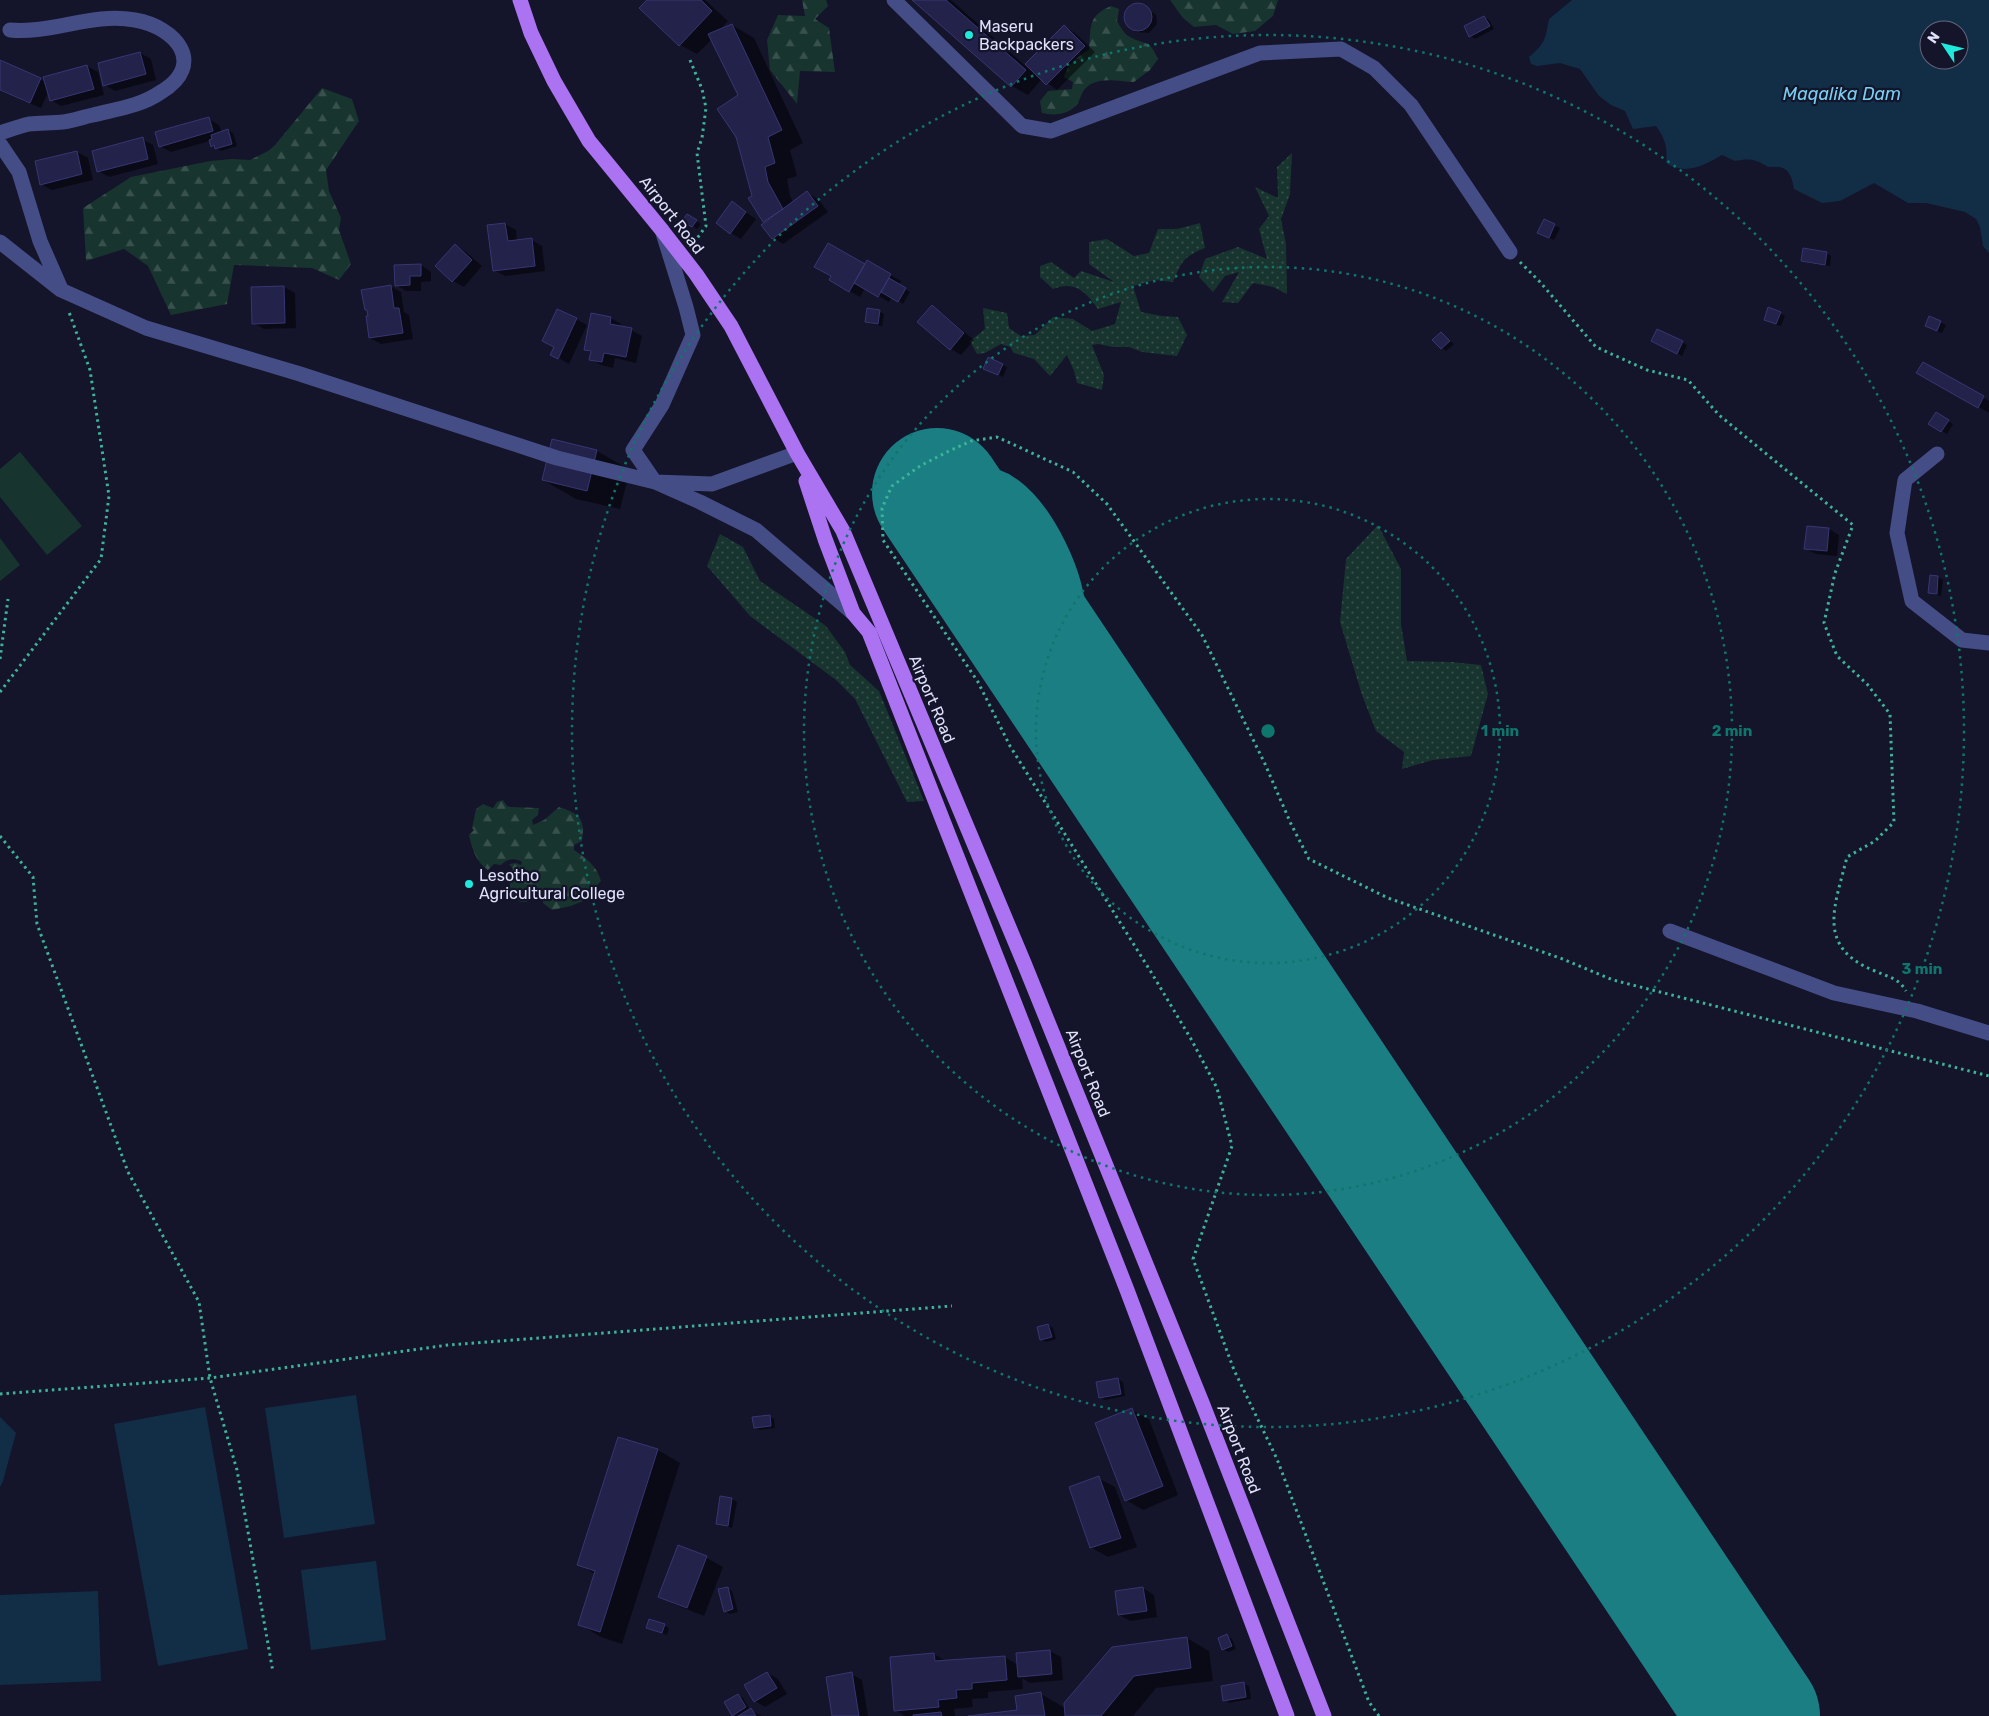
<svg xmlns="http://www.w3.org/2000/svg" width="1989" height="1716" font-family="Rubik,sans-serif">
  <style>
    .grass { fill: url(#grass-dots) }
    .forest { fill: url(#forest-firs) }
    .park { fill: #18342e }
    .water { fill: #112e46; fill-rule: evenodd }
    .shadow { fill: #0007 }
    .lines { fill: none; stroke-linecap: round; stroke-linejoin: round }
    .taxiway { stroke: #1a7e82; stroke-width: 52 }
    .runway { stroke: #1a7e82; stroke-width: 130 }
    .building { fill: #23224a; stroke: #383673 }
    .path { stroke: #3db397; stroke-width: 3; stroke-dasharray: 2.5 4; stroke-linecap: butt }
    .minor { stroke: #444d85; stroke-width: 15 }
    .major { stroke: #ab72f1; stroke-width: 15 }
    .ring { fill: none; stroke: #0f766e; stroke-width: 2.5; stroke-dasharray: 2.5 5 }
    .poi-dot { fill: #1fe9da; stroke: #14142a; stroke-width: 2 }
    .labels { text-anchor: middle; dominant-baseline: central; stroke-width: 4.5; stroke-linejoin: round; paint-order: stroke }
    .poi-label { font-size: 16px; fill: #e0e2fc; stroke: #14142a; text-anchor: start }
    .street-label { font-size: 16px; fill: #e0e2fc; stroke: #14142a }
    .water-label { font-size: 18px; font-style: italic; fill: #78cff2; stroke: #14142a }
    .centre { fill: #0f766e; stroke: #14142a; stroke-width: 2.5 }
    .ring-label { font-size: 15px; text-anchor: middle; font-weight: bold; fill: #0f766e; stroke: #14142a; stroke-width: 4.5; stroke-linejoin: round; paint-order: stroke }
  </style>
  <defs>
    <pattern id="grass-dots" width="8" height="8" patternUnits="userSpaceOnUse" patternTransform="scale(1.25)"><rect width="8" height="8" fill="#18342e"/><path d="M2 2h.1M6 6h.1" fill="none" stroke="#39514d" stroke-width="1.8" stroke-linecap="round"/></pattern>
    <pattern id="forest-firs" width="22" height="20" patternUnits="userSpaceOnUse" patternTransform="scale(1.25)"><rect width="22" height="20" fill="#18342e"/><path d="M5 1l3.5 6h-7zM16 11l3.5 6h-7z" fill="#39514d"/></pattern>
  </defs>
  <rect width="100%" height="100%" fill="#14142a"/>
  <path class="grass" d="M 1292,153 L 1290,194 L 1281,219 L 1286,244 L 1287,294 L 1273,287 L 1253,283 L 1238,303 L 1222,302 L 1239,272 L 1225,276 L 1213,292 L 1199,277 L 1205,259 L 1238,247 L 1267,259 L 1259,229 L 1269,216 L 1255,187 L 1278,198 L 1277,167 Z
    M 1200,223 L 1205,248 C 1183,257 1182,261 1173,282 L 1155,280 L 1133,286 L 1141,312 L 1162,316 L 1178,317 L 1187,335 L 1177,356 L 1142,352 L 1129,347 L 1113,347 L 1098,344 L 1092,345 L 1104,375 L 1102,390 L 1077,383 L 1074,371 L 1067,355 L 1050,376 L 1034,359 L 1014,353 L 1010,347 L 1001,344 L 985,353 L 977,354 L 970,341 L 985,329 L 983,308 L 1007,313 L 1009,328 L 1021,336 L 1035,335 L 1053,317 L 1073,319 L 1092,331 L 1115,324 L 1121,302 L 1098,309 C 1086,292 1075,280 1053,289 L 1040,277 L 1040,266 L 1051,262 L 1074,278 L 1081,271 L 1114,282 L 1089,264 L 1089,242 L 1107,239 L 1134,256 L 1149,253 L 1158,229 L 1177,229 Z
    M 1378,525 L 1401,569 L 1401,624 L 1407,661 L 1452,662 L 1481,665 L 1488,694 L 1471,756 L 1433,760 L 1402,769 L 1404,752 L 1376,731 L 1362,695 L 1340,622 L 1346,559 Z
    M 720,534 L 743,547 L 760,581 L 826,626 L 845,652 L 850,665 L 879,691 L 924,801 L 907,802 L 855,699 L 836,680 L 750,616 L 707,566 Z"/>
  <path class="forest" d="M 802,0 L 826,0 L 828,6 L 815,19 L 829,28 L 835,72 L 800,71 L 797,104 L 770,70 L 767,40 L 778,15 L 805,16 Z
    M 1170,0 L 1278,0 L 1273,16 L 1255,31 L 1233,34 L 1216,25 L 1194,27 L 1183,18 Z
    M 1111,6 L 1119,9 L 1117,21 C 1120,26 1124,34 1130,37 C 1146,46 1149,38 1158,59 L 1150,70 L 1134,82 C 1120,82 1105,77 1091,84 C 1082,89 1082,95 1078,103 C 1070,115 1054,116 1042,113 L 1040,101 L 1048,91 L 1072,89 L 1073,82 L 1064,77 C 1068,64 1077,57 1089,50 C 1091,28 1087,16 1111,6 Z
    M 322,88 L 352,99 L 359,121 L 326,170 L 329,191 L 341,218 L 339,230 L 351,264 L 339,280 L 312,268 L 234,265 L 227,304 L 171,315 L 148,266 L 124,249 L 86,261 L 83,208 L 131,177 L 210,161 L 232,159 L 250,160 L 268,151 L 275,145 Z
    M 503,800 L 507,806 L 511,807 L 539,808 L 538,815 L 532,820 L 533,825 L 544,820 L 559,807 C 581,814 585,819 582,841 L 574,845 L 574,850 C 587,859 597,866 601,881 L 591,892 L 590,898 L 571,906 L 552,910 L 543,903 L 543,894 L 532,896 L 527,902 L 521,902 L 508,895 C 512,887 508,880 513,869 L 509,864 L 516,863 L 521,865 L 522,862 C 514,857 507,859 501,865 L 494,864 L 488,870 C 476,862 472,849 469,835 L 474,830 L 472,828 L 476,809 L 483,804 L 493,808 L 497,802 Z"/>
  <path class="park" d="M 20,452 L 82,526 L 47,555 L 0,497 L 0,469 Z
    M 0,538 L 20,565 L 0,581 Z"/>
  <path class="water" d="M 1572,0 L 1989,0 L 1989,253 L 1983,246 L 1980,227 L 1976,219 L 1965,212 L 1926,203 L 1908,203 L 1874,183 L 1840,201 L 1822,203 L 1794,189 C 1791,171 1786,165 1768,167 C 1756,159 1749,158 1735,161 L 1722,155 C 1705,165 1685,176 1666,163 C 1668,147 1665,139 1656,126 L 1633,129 L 1625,111 L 1611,105 L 1599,96 L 1580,69 L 1560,63 L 1537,66 L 1531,64 L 1529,57 C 1546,43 1545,39 1549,19 ZM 1929,30 L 1959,30 L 1959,60 L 1929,60 Z
    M 356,1395 L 375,1524 L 284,1538 L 265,1408 Z
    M 205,1407 L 248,1649 L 158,1666 L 114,1424 Z
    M 0,1417 L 16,1433 L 3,1481 L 0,1487 Z
    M 376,1561 L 386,1640 L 311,1650 L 301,1570 Z
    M 98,1591 L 101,1681 L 0,1685 L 0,1595 Z"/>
  <path class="shadow" d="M 649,0 L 705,0 L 728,21 L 719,31 L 732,25 L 754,38 L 803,143 L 790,150 L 797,176 L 787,179 L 790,196 L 794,203 L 807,193 L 818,199 L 828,212 L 783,244 L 773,238 L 766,223 L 750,199 L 754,196 L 739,96 L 712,39 L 697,54 L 680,45 L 641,8 Z
    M 914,0 L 951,0 L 1030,70 L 1064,26 L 1075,33 L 1095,52 L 1057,90 L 1042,79 L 1028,95 L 1012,86 Z
    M 1136,4 L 1144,6 L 1156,15 L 1157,24 L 1149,33 L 1136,32 L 1131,29 L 1126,21 L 1126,13 Z
    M 1484,17 L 1489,20 L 1494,29 L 1475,39 L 1470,36 Z
    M 140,53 L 151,59 L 156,80 L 115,91 L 105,85 Z
    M 0,59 L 3,63 L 46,82 L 87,66 L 98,72 L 104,95 L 61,106 L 51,100 L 48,92 L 41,108 L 0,91 Z
    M 209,119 L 219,125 L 222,133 L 228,130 L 233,133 L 237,146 L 221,151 L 212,146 L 210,141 L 171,152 L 160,146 Z
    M 142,139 L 153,145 L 158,164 L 109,177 L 98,171 Z
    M 77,152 L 88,158 L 93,180 L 52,190 L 41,184 Z
    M 732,203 L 756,219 L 741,239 L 731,233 Z
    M 687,215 L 701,224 L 697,229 L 684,220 Z
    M 1544,221 L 1560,228 L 1554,240 L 1543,235 Z
    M 505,224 L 516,230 L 517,241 L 532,240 L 542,246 L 545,271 L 505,276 L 494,270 L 488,226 Z
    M 456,246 L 466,252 L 482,266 L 464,287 L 453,281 Z
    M 1827,253 L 1831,256 L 1830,266 L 1808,263 L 1803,260 Z
    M 868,262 L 901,281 L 899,285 L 910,292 L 903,304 L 892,297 L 889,302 L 865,288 L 860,297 L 830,280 L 832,276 L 865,266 Z
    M 421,265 L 431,272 L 431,281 L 421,282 L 421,291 L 406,291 L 396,285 Z
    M 390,286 L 401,292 L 404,312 L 409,315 L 413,339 L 381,344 L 370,338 Z
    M 284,287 L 295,293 L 296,328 L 264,329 L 254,323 L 253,288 Z
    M 932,307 L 942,313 L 974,340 L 961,355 L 951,349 Z
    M 879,311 L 884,314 L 882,326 L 871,324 L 867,322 Z
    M 1780,313 L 1785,316 L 1781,326 L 1765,320 Z
    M 1930,317 L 1946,325 L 1942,333 L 1931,329 Z
    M 611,318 L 621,324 L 621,327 L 631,330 L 642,336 L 636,363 L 615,358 L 613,368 L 601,365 L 591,359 L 592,353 L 585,350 Z
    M 576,319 L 587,325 L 569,364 L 552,354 Z
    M 1442,334 L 1454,344 L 1446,351 L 1442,348 Z
    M 1682,342 L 1687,345 L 1682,356 L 1657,344 Z
    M 1923,363 L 1989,401 L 1989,413 L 1918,372 Z
    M 1003,365 L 1007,367 L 1003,377 L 990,371 Z
    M 1936,414 L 1953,424 L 1947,434 L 1930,424 Z
    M 553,440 L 597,451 L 630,470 L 620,509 L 576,499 L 543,480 Z
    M 1829,529 L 1839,535 L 1837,556 L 1816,554 L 1805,548 Z
    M 1938,577 L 1943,580 L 1941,596 L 1930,593 Z
    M 1048,1325 L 1053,1328 L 1056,1339 L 1046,1342 L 1041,1339 Z
    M 1118,1379 L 1123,1382 L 1125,1396 L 1105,1400 L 1100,1397 Z
    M 1132,1410 L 1149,1419 L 1178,1495 L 1143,1510 L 1126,1500 Z
    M 769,1416 L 774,1419 L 775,1428 L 760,1430 L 755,1427 Z
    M 619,1438 L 658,1450 L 680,1463 L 622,1644 L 601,1637 L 579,1624 L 595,1574 L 578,1564 Z
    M 1098,1478 L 1115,1487 L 1137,1547 L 1108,1557 L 1092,1548 L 1070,1488 Z
    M 732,1499 L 737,1502 L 732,1528 L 717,1523 Z
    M 678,1547 L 707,1558 L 723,1567 L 704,1616 L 676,1605 L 659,1596 Z
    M 727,1588 L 732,1591 L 738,1612 L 730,1614 L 725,1611 Z
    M 1143,1588 L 1154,1595 L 1157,1617 L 1130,1621 L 1119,1615 Z
    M 664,1625 L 669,1628 L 667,1635 L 648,1628 Z
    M 1227,1636 L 1232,1639 L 1236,1649 L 1228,1652 L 1223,1649 Z
    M 1187,1638 L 1209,1651 L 1213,1681 L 1156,1688 L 1133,1716 L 978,1716 L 1019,1711 L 1041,1694 L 1065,1708 Z
    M 1050,1651 L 1061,1657 L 1063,1680 L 1030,1683 L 1022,1678 L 1023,1689 L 988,1692 L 988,1698 L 972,1699 L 973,1707 L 954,1709 L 955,1716 L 905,1716 L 895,1710 L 934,1654 L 947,1662 L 1005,1657 L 1018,1665 Z
    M 767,1673 L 778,1679 L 787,1694 L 765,1707 L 755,1701 Z
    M 851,1674 L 862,1680 L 868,1716 L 833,1716 Z
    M 1244,1684 L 1249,1686 L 1251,1699 L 1229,1703 L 1225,1700 Z
    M 738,1696 L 743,1698 L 750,1710 L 762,1716 L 732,1715 Z"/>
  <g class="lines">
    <path class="taxiway" d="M 1021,619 C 1006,605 990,589 973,577 C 962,569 946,566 938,555 C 930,543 931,527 937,515 C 945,501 958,495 974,492 C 1015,487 1050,562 1057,594 C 1063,617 1061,642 1066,665 C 1071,685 1081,703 1089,721"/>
    <path class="runway" d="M 937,493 L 1755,1716"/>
  </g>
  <path class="building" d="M 647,0 L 701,0 L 712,11 L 679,46 L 639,8 Z
    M 912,0 L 946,0 L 1026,70 L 1011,87 Z
    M1124 17a14 14 0 1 1 28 0a14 14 0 1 1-28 0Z
    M 1484,16 L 1490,26 L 1469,37 L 1464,26 Z
    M 732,24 L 782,130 L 768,137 L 775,163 L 765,167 L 768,182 L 783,209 L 763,222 L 748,198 L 752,196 L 736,137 L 717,109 L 738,95 L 708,34 Z
    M 1064,25 L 1085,46 L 1046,85 L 1025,64 Z
    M 140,52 L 146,74 L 103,86 L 98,63 Z
    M 0,60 L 41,78 L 30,103 L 0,90 Z
    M 87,65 L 94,89 L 50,101 L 43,77 Z
    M 209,117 L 213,131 L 159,147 L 155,132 Z
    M 228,129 L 232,144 L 215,149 L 214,145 L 211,147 L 209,140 L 212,139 L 211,135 Z
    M 143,137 L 148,159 L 97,172 L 92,151 Z
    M 77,151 L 82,174 L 40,185 L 35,161 Z
    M 807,191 L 818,206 L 772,239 L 761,225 Z
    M 732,201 L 746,212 L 730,234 L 716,223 Z
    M 687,214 L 697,220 L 692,227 L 682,221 Z
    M 1544,219 L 1555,224 L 1549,238 L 1537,233 Z
    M 505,223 L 508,241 L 532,238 L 535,266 L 493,271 L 487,225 Z
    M 828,243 L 865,264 L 849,292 L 829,280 L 831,276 L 814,267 Z
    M 455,244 L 472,260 L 452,282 L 435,266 Z
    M 1803,248 L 1827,252 L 1825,265 L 1801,261 Z
    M 867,260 L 891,274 L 878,297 L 854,283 Z
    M 421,264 L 421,276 L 410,276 L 410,285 L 395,286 L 394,265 Z
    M 889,278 L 906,288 L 898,302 L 881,292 Z
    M 391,285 L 394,308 L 399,308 L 403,333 L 369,338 L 366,316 L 368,316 L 367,310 L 365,310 L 361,290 Z
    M 284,286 L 285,323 L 252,324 L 251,287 Z
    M 932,305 L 964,333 L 950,350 L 917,322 Z
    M 1768,307 L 1781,312 L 1776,324 L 1764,320 Z
    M 867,308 L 880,310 L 878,324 L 865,322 Z
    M 557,309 L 577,318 L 558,359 L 550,355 L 554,347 L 542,341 Z
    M 591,313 L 611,317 L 610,324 L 632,328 L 626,357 L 604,353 L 602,362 L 589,360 L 591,351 L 584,350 Z
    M 1929,316 L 1941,321 L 1937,331 L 1925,326 Z
    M 1657,329 L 1683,341 L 1677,354 L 1651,341 Z
    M 1441,332 L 1450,341 L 1441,349 L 1432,340 Z
    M 988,357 L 1003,364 L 998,375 L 983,369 Z
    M 1923,362 L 1984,396 L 1978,408 L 1916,373 Z
    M 1936,412 L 1949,420 L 1941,432 L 1928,424 Z
    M 552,439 L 597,450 L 587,491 L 542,480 Z
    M 1807,526 L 1829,528 L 1827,551 L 1804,549 Z
    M 1930,575 L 1938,576 L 1937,594 L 1928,593 Z
    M 1048,1324 L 1052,1337 L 1040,1340 L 1037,1327 Z
    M 1118,1378 L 1121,1394 L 1099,1398 L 1096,1382 Z
    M 1132,1408 L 1163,1486 L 1125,1501 L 1095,1423 Z
    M 770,1415 L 771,1426 L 754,1428 L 752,1417 Z
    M 618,1437 L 658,1449 L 600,1632 L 578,1625 L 595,1571 L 577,1565 Z
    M 1099,1476 L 1121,1538 L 1090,1548 L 1069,1487 Z
    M 720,1496 L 732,1498 L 728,1526 L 716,1524 Z
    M 678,1545 L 707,1556 L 687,1608 L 658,1597 Z
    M 728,1587 L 733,1609 L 724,1612 L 718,1589 Z
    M 1143,1587 L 1147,1611 L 1118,1615 L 1115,1591 Z
    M 649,1619 L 665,1624 L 662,1633 L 646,1628 Z
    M 1227,1634 L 1232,1646 L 1222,1650 L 1218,1638 Z
    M 1187,1637 L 1191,1668 L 1134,1676 L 1101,1716 L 1065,1716 L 1064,1703 L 1112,1647 Z
    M 1050,1650 L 1052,1674 L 1018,1677 L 1016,1653 Z
    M 934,1653 L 935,1661 L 1005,1656 L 1007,1680 L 972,1683 L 972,1689 L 956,1690 L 957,1698 L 938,1700 L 939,1707 L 894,1711 L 890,1657 Z
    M 767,1672 L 777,1688 L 754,1702 L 744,1685 Z
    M 852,1672 L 859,1716 L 832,1716 L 826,1677 Z
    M 1244,1682 L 1246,1697 L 1223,1701 L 1221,1686 Z
    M 1041,1692 L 1045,1716 L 968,1716 L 1017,1710 L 1015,1696 Z
    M 738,1694 L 746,1707 L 732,1716 L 724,1702 Z
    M 751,1708 L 756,1716 L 738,1716 Z
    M 941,1712 L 942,1716 L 913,1716 L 913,1715 Z"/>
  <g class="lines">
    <path class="path" d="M 690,60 L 702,89 L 706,108 L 702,138 L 697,153 L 706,226 L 693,244
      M 1520,262 L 1540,282 L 1596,347 L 1647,370 L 1688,380 L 1719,415 L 1853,525 L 1835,573 L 1824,623 L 1837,656 L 1867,684 L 1890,714 L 1894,822 L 1875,841 L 1847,857 C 1835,906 1815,947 1875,971 C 1888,977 1899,978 1906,991
      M 0,659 L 8,599
      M 0,692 L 101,559 L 109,496 L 90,370 L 69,312
      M 0,836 L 33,877 L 37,924 L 128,1172 L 199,1302 L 210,1378 L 237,1470 L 273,1672
      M 0,1394 L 210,1378 L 448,1345 L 952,1306
      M 1379,1716 L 1369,1702 L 1277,1459 L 1234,1370 L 1193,1259 L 1232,1146 L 1217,1088 L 1191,1039 L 1151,972 L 1010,746 L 978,682 L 883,540 L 882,508 L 892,486 L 920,466 L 947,452 L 971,441 L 997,437 L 1073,472 L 1107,504 L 1202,635 L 1265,764 L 1291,824 L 1309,859 L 1388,898 L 1560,958 L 1613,980 L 1989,1076"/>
    <path class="minor" d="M 894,0 L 1022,126 L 1051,131 L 1260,53 L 1341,49 L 1374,68 L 1411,105 L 1510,252
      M 0,133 C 9,130 20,126 29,124 C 41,123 52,123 63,122 C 73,121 83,117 93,115 C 117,109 141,106 161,92 C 207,64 176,27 135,20 C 92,12 53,34 10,30
      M 0,144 L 19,172 L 40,241 L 61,289
      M 662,230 L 686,307 L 693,335 L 662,405 L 633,450 L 655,482 L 700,502 L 756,530 L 853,613
      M 0,242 L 61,290 L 146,328 L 300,374 L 557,458 L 655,482 L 712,484 L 797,453
      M 1937,454 L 1905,480 L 1897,533 L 1912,601 L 1962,640 L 1989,643
      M 1670,931 L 1834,993 L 1917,1011 L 1989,1033"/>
    <path class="major" d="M 520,0 L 531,33 L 554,81 L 589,141 L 661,229 L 696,274 L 731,326 L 797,453 L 843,531 L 1024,963 L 1203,1405 L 1324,1716
      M 806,481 L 825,539 L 853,613 L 869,632 L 1127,1290 L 1287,1716"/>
  </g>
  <g class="ring">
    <circle cx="1268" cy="731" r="232"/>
    <circle cx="1268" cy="731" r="464"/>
    <circle cx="1268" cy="731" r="696"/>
  </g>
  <g class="poi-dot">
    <circle cx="969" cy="35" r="5"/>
    <circle cx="469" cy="884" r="5"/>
  </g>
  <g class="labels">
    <g class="poi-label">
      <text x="979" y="26">Maseru<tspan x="979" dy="18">Backpackers</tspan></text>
      <text x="479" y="875">Lesotho<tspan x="479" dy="18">Agricultural College</tspan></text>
    </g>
    <g class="street-label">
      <text transform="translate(672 215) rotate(52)">Airport Road</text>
      <text transform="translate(932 699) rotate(67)">Airport Road</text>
      <text transform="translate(1088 1073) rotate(68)">Airport Road</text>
      <text transform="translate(1239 1449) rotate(69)">Airport Road</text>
    </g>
    <g class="water-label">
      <text x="1842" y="94">Maqalika Dam</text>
    </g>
  </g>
  <circle cx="1268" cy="731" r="8" class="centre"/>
  <g class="ring-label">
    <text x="1500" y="736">1 min</text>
    <text x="1732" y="736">2 min</text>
    <text x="1922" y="974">3 min</text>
  </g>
  <g transform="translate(1944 45) rotate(305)"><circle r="24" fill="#14142a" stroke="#66667e"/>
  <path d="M0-4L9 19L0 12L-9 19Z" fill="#1fe9da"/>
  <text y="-8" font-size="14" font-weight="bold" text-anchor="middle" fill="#e0e2fc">N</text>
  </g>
</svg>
